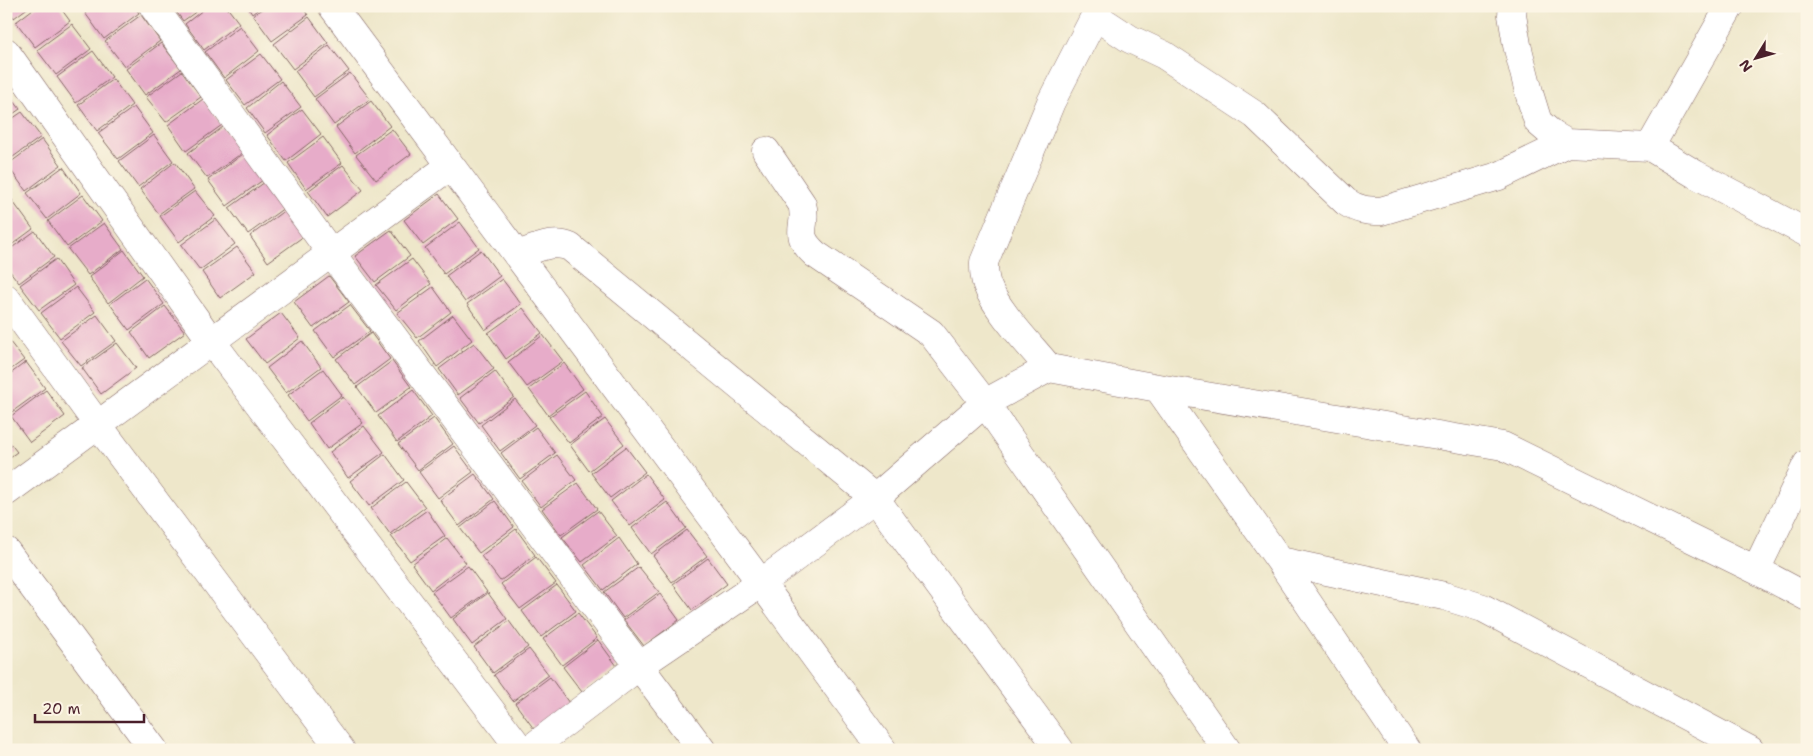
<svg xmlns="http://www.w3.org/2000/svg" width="1813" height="756" font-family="'Shantell Sans',sans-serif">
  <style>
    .building { fill: #e7acc9 }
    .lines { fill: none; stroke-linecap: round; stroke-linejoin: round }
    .street-casing { stroke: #836563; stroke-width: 29 }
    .street { stroke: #fff; stroke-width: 28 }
  </style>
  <rect width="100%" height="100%" fill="#fcf5e5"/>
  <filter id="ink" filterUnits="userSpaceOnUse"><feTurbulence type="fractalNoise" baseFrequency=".02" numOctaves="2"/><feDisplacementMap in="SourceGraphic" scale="10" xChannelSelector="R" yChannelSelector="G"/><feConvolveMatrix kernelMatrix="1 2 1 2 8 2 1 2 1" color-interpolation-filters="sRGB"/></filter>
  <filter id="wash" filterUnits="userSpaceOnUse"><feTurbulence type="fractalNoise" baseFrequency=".0096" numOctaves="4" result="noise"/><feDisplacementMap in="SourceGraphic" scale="20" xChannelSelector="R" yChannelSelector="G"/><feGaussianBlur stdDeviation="1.12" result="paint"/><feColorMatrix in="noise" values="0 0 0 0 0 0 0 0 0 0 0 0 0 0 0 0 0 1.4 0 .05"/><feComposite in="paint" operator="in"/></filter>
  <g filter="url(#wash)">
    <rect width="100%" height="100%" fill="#eee7ca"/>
    <g id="blocks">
      <path class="building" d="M 6,6 L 30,6 L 14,18 Z
        M 37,6 L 59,6 L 70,21 L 35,47 L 16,22 Z
        M 94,6 L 134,6 L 139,13 L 104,39 L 85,13 Z
        M 172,6 L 204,6 L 183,21 Z
        M 208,6 L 226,6 L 239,23 L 204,50 L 185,24 Z
        M 247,6 L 262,6 L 252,14 Z
        M 266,6 L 301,6 L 308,15 L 272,41 L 253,15 Z
        M 141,15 L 160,41 L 125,67 L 105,41 Z
        M 309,17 L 328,43 L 293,69 L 274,44 Z
        M 72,24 L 91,49 L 56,75 L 37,50 Z
        M 240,26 L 259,51 L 224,78 L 205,52 Z
        M 161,43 L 181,69 L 145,95 L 126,69 Z
        M 329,45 L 349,71 L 314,97 L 295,71 Z
        M 93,51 L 112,77 L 76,103 L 57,77 Z
        M 261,54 L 280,79 L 245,105 L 226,80 Z
        M 182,71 L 201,97 L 166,122 L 146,97 Z
        M 350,73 L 370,99 L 334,125 L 315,99 Z
        M 113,79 L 132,105 L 97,131 L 78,105 Z
        M 281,81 L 301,107 L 265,133 L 247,108 Z
        M 6,90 L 20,109 L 6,119 Z
        M 203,99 L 222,125 L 186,151 L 168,125 Z
        M 371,101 L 390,126 L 355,153 L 336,127 Z
        M 134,107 L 153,133 L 118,159 L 98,133 Z
        M 302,109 L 321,134 L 286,161 L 267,135 Z
        M 22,112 L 41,137 L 6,162 L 6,123 Z
        M 223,127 L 242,153 L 207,178 L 188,153 Z
        M 392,129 L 411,154 L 376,180 L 356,155 Z
        M 154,135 L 173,161 L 138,187 L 119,161 Z
        M 323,137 L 342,163 L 306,189 L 288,163 Z
        M 42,139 L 61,165 L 26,191 L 7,165 Z
        M 243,154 L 263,180 L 227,206 L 208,180 Z
        M 175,162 L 194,189 L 159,214 L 140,189 Z
        M 343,165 L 363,190 L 327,217 L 308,191 Z
        M 63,167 L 81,193 L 47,219 L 27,193 Z
        M 265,182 L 284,208 L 248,234 L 229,208 Z
        M 195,191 L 215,216 L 179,242 L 160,216 Z
        M 6,192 L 13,201 L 6,206 Z
        M 439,194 L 458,219 L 423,245 L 404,220 Z
        M 83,195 L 102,221 L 67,247 L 48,221 Z
        M 14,203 L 33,229 L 6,249 L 6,209 Z
        M 285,210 L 304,236 L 268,262 L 250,236 Z
        M 216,219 L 235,244 L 200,270 L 181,245 Z
        M 460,222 L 479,248 L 444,274 L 425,248 Z
        M 104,223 L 123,249 L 88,275 L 68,249 Z
        M 391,230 L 410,256 L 375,282 L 355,256 Z
        M 35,231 L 54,257 L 19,283 L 6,266 L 6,252 Z
        M 237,247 L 256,272 L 220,298 L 202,272 Z
        M 124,250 L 143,276 L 108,303 L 89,277 Z
        M 481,250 L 500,276 L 465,302 L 446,276 Z
        M 56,259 L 74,285 L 39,310 L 20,285 Z
        M 412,259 L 431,284 L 396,310 L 376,285 Z
        M 329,276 L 349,302 L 313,328 L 294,302 Z
        M 145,278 L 164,304 L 129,330 L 110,304 Z
        M 502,279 L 521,304 L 485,330 L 467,304 Z
        M 76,287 L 95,312 L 60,338 L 41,313 Z
        M 433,287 L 451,312 L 417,338 L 397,313 Z
        M 350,305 L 370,331 L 334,357 L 315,331 Z
        M 165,306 L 185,332 L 149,358 L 131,332 Z
        M 523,308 L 542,333 L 506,359 L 488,333 Z
        M 281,313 L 300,338 L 265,364 L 246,339 Z
        M 97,315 L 116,341 L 81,366 L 61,341 Z
        M 453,315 L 472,340 L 437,367 L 419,341 Z
        M 371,333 L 390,359 L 355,385 L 336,359 Z
        M 543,335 L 563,361 L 527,387 L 508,362 Z
        M 6,337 L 24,360 L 6,373 Z
        M 302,341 L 321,367 L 286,393 L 267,368 Z
        M 117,343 L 136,368 L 101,394 L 82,368 Z
        M 474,343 L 494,369 L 458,395 L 439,369 Z
        M 392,361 L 411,387 L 376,413 L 357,387 Z
        M 26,362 L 45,388 L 9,414 L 6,410 L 6,377 Z
        M 564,363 L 583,389 L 548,415 L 529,389 Z
        M 323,369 L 342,395 L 307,421 L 288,395 Z
        M 495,371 L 514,397 L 479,423 L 460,398 Z
        M 46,390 L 65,416 L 30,442 L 11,416 Z
        M 413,390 L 432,416 L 397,442 L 378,416 Z
        M 585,391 L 603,417 L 569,443 L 549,417 Z
        M 343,397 L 363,423 L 327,449 L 309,423 Z
        M 515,399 L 535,425 L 500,451 L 481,425 Z
        M 434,418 L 453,444 L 418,470 L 398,444 Z
        M 605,419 L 624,444 L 589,471 L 570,445 Z
        M 364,426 L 384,452 L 348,478 L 330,452 Z
        M 536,427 L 555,453 L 520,479 L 501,453 Z
        M 6,438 L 17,452 L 6,460 Z
        M 454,446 L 473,472 L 438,498 L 419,472 Z
        M 626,447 L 645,472 L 610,498 L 591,473 Z
        M 385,454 L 404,480 L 369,506 L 350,481 Z
        M 557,455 L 576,480 L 541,507 L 522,481 Z
        M 475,474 L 494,499 L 459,526 L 440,500 Z
        M 646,474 L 665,500 L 630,526 L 611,501 Z
        M 406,482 L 425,507 L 390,534 L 371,508 Z
        M 578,483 L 597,509 L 561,535 L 542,509 Z
        M 495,501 L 514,527 L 479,553 L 460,528 Z
        M 667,502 L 686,528 L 651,554 L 632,528 Z
        M 427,510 L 445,536 L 410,561 L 391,536 Z
        M 598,511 L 617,536 L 582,562 L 562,537 Z
        M 516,529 L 535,555 L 500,581 L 481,556 Z
        M 687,530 L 707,556 L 672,582 L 653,556 Z
        M 447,538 L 466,563 L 431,590 L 412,564 Z
        M 619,538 L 637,564 L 603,590 L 584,565 Z
        M 536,557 L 556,583 L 520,609 L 501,584 Z
        M 708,558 L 727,584 L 692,610 L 673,584 Z
        M 468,566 L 487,592 L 451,618 L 432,592 Z
        M 639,567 L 659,592 L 623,618 L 604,592 Z
        M 557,585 L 576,611 L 541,637 L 522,611 Z
        M 488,593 L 507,619 L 472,645 L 453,619 Z
        M 660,594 L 679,620 L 644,646 L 624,620 Z
        M 578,613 L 597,638 L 562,665 L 543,639 Z
        M 509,621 L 528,647 L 493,673 L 474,647 Z
        M 598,640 L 617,666 L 582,692 L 563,667 Z
        M 529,649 L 549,675 L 513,701 L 494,675 Z
        M 550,677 L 569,703 L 534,729 L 515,703 Z"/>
    </g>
  </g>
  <g filter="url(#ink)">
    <use href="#blocks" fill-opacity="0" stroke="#836563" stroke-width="1"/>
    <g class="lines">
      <g class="street-casing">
        <path id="street" d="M 153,6 L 331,253 L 702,750
          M 332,6 L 761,583 L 883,750
          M 1513,6 L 1512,15 L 1517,45 L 1530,96 L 1538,122 L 1553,135 L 1567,143 L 1650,147 L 1695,174 L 1807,233
          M 6,52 L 212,342 L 521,750
          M 1650,147 L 1730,6
          M 766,151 L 802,204 C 809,227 791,232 815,254 L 931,333 L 985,403 L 1227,750
          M 517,255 C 534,250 552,239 570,247 L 875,498 L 1060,750
          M 6,298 L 98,425 L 341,750
          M 1049,368 C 1031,346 996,310 987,285 C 984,277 984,271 984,262 L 1051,102 L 1095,16 L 1130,39 L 1164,55 L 1255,115 L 1346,202 C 1358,210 1367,211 1381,211 L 1499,176 L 1567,143
          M 1158,388 L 1280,561 L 1407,750
          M 6,492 L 450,166
          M 6,551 L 154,750
          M 1280,561 L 1444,596 L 1483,608 L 1750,750
          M 1756,570 L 1807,464
          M 529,750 L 639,666 L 761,583 L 875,498 L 985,403 L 1049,368 L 1158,388 L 1503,446 L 1756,570 L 1807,597"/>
      </g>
      <use href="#street" class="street"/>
    </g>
  </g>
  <rect width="1813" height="756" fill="none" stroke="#fcf5e5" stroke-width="25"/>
  <g transform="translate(1756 58) rotate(233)" stroke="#fcf5e5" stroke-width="4" paint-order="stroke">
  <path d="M0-4L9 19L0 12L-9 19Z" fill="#4a1f2b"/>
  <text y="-8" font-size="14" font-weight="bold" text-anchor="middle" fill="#4a1f2b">N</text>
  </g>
  <path d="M35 714v8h109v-8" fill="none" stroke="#4a1f2b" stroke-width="2.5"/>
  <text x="42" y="714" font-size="15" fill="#4a1f2b" stroke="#fcf5e5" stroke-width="4" paint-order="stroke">20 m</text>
</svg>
